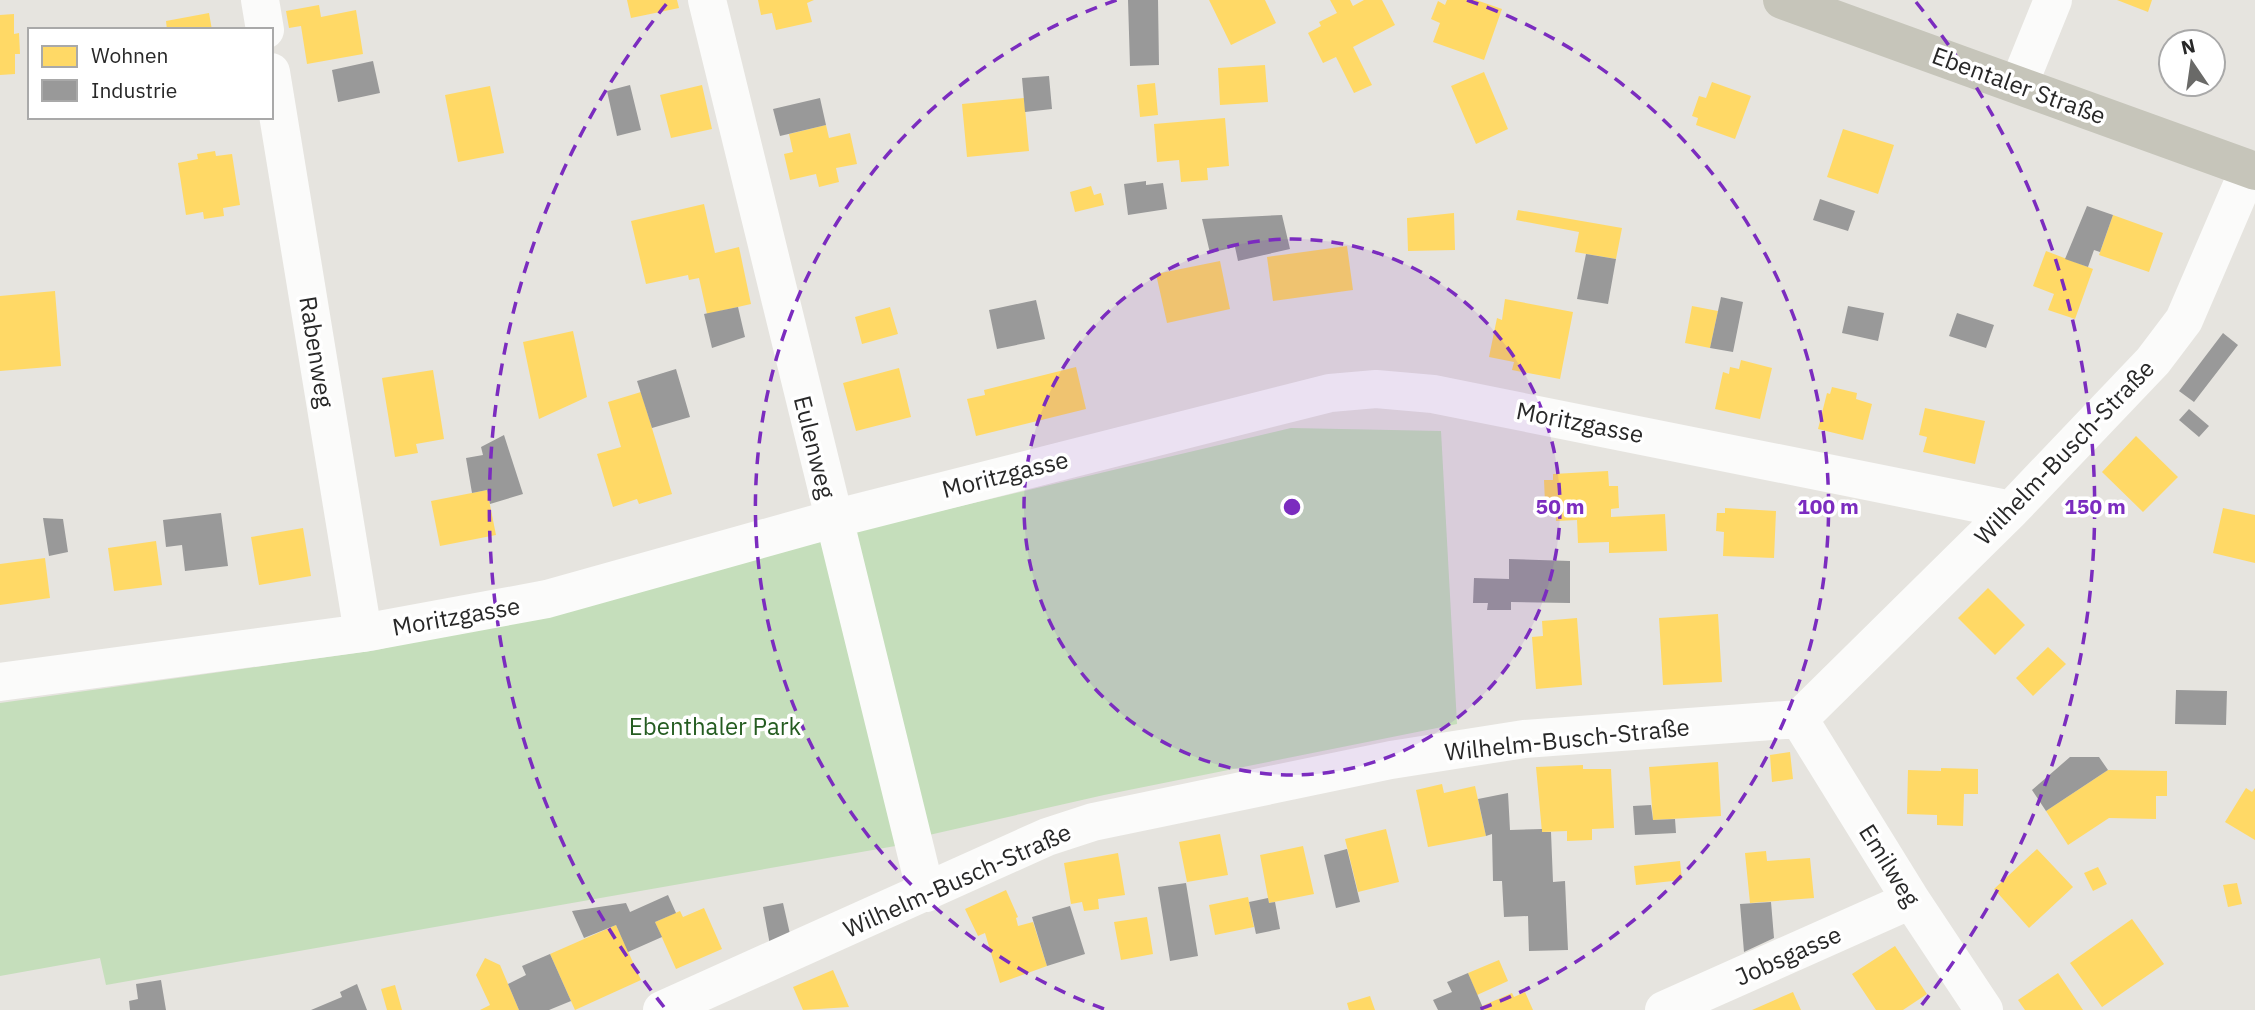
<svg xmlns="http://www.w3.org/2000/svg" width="2255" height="1010" font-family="'IBM Plex Sans',sans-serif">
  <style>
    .green { fill: #c5debb }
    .homes { fill: #ffd966 }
    .industry { fill: #999 }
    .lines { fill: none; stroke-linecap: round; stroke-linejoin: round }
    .minor { stroke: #fbfbfa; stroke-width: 38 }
    .major { stroke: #c6c5ba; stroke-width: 38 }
    .ring { fill: none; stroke: #7b2cbf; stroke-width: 3.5; stroke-dasharray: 12 9 }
    .labels { text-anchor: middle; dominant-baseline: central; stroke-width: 7; stroke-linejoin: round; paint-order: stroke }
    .street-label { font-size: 24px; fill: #282828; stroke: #fff }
    .park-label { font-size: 24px; fill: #255c21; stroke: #fff }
    .centre { fill: #7b2cbf; stroke: #fff; stroke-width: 3.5 }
    .ring-label { font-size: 21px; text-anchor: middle; font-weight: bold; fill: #7b2cbf; stroke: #fff; stroke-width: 7; stroke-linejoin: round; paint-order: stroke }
  </style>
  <rect width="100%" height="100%" fill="#e6e4df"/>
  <path class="green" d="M 1291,428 L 1441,431 L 1457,724 L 1104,795 L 929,835 L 851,532 Z
    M 828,540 L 901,845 L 106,985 L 100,958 L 0,976 L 0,703 L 377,650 Z"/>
  <path class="homes" d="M 627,0 L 677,0 L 679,8 L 631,18 Z
    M 758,0 L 814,0 L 807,3 L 812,22 L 776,30 L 772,13 L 761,15 Z
    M 1209,0 L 1265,0 L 1276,23 L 1231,45 Z
    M 1330,0 L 1350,0 L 1353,6 L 1364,0 L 1382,0 L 1395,25 L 1353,47 L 1372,85 L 1354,93 L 1336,57 L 1323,63 L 1308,33 L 1321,26 L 1319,22 L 1337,13 Z
    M 1447,0 L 1476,0 L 1502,9 L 1484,60 L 1433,42 L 1440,23 L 1431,19 L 1438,1 L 1445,5 Z
    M 2117,0 L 2152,0 L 2148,12 Z
    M 319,5 L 321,17 L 356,10 L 363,54 L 307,64 L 301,26 L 289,28 L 286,11 Z
    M 209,13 L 212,30 L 167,30 L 166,21 Z
    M 14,14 L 14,34 L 19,33 L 20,54 L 15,54 L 15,74 L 0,75 L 0,15 Z
    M 1265,65 L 1268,102 L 1220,105 L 1218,68 Z
    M 1484,72 L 1508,129 L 1476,144 L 1451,86 Z
    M 1712,82 L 1751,96 L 1735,139 L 1696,125 L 1698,118 L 1692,116 L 1699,96 L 1706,98 Z
    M 1155,83 L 1158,115 L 1140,117 L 1137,85 Z
    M 702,85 L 712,129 L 671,138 L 660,95 Z
    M 490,86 L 504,153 L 458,162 L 445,95 Z
    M 1024,98 L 1029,151 L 967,157 L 962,104 Z
    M 1225,118 L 1229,166 L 1207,168 L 1208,180 L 1181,182 L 1179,160 L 1157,162 L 1154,124 Z
    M 826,125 L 829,138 L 850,133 L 857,164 L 836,168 L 839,182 L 819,187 L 816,174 L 790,180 L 784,154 L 793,152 L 789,134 Z
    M 1843,129 L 1894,145 L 1878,194 L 1827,177 Z
    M 215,151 L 216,156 L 232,154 L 240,205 L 223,208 L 224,216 L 204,219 L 203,212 L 186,215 L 178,163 L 198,159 L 197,154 Z
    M 1091,186 L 1094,195 L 1101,193 L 1104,205 L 1075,212 L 1070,192 Z
    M 704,204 L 715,253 L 739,247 L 751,304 L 707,314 L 699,278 L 689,280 L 688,275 L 646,284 L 631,221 Z
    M 1518,210 L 1622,228 L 1616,259 L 1575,252 L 1579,232 L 1516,220 Z
    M 1454,213 L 1455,250 L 1408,251 L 1407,218 Z
    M 2113,215 L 2163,233 L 2149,272 L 2099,255 Z
    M 1347,246 L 1353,290 L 1273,301 L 1267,257 Z
    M 2046,251 L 2093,269 L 2075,319 L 2048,310 L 2054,294 L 2033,286 Z
    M 1220,261 L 1230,309 L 1167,323 L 1156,274 Z
    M 55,291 L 61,366 L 0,371 L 0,296 Z
    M 1505,299 L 1573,312 L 1560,379 L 1512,370 L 1514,362 L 1489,357 L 1497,318 L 1502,320 Z
    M 1692,306 L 1718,311 L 1710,348 L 1685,343 Z
    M 890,307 L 898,334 L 862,344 L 855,317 Z
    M 573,331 L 587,397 L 539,419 L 523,342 Z
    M 1741,360 L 1772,368 L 1760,419 L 1715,409 L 1723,372 L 1729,374 L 1730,367 L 1739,369 Z
    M 1076,367 L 1086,409 L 976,436 L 967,399 L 985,395 L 984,390 Z
    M 899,368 L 911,417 L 856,431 L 843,383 Z
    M 433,370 L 444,439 L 416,444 L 418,453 L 395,457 L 382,378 Z
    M 1832,387 L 1857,393 L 1856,399 L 1872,404 L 1863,440 L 1818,429 L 1827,393 L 1830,394 Z
    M 641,392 L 672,494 L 639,504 L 637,499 L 613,507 L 597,454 L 621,447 L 608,402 Z
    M 1925,408 L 1985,421 L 1975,464 L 1923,452 L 1927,437 L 1919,435 Z
    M 2136,436 L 2178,477 L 2143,512 L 2102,472 Z
    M 1608,471 L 1609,486 L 1618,486 L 1619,508 L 1611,509 L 1611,517 L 1665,514 L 1667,551 L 1609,553 L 1609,542 L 1578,543 L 1577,520 L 1556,521 L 1555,503 L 1545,503 L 1544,480 L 1553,480 L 1553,474 Z
    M 487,490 L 496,535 L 440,546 L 431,501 Z
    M 1725,508 L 1776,511 L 1774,558 L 1723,556 L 1724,532 L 1716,531 L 1717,513 L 1725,513 Z
    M 2223,508 L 2255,515 L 2255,563 L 2213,553 Z
    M 303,528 L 311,576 L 259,585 L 251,537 Z
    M 156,541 L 162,585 L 114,591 L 108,548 Z
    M 45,558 L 50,598 L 0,605 L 0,564 Z
    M 1988,588 L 2025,625 L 1995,655 L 1958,618 Z
    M 1718,614 L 1722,682 L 1663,685 L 1659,618 Z
    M 1577,618 L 1582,685 L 1536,689 L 1532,637 L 1543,636 L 1542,621 Z
    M 2048,647 L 2066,664 L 2033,696 L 2016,678 Z
    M 1790,752 L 1793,779 L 1772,782 L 1770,755 Z
    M 1718,762 L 1721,816 L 1653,820 L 1649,767 Z
    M 1583,765 L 1583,769 L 1611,769 L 1614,828 L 1592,829 L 1592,840 L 1567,841 L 1567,831 L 1542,832 L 1536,767 Z
    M 1941,768 L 1978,769 L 1978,794 L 1964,794 L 1963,826 L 1937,825 L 1937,815 L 1907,814 L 1908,770 L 1941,771 Z
    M 2108,770 L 2167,771 L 2167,796 L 2156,796 L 2156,819 L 2109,818 L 2068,845 L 2046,811 Z
    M 1442,784 L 1444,793 L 1475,786 L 1486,836 L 1428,847 L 1416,790 Z
    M 2246,788 L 2252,792 L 2255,788 L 2255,840 L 2225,822 Z
    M 1386,829 L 1399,882 L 1358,892 L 1345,839 Z
    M 1220,834 L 1228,875 L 1187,882 L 1179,842 Z
    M 1303,846 L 1314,894 L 1269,903 L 1260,855 Z
    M 2037,849 L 2073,887 L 2029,928 L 1994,889 Z
    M 1766,851 L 1767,861 L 1810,858 L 1814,898 L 1750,903 L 1745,853 Z
    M 1118,853 L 1125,895 L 1098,899 L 1099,909 L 1084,911 L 1082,902 L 1071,904 L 1064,863 Z
    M 1680,861 L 1682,880 L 1636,885 L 1634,866 Z
    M 2098,867 L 2107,884 L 2093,891 L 2084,873 Z
    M 2237,883 L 2242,904 L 2228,907 L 2223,885 Z
    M 1006,890 L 1018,917 L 1016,918 L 1018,926 L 1033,922 L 1047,966 L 1000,983 L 985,933 L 978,936 L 965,909 Z
    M 1248,897 L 1254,927 L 1215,935 L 1209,905 Z
    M 704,908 L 722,949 L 676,969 L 655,922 L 680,911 L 683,917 Z
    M 1147,917 L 1153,954 L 1121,960 L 1114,922 Z
    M 2132,919 L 2164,964 L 2102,1007 L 2070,963 Z
    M 616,925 L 641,980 L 575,1010 L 550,954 Z
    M 1895,946 L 1927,994 L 1903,1010 L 1876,1010 L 1852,974 Z
    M 485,958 L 500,965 L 519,1010 L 480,1010 L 490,1005 L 476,975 Z
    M 1499,960 L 1508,981 L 1477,995 L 1468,973 Z
    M 833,970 L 849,1007 L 803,1010 L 793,987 Z
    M 2058,973 L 2083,1010 L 2025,1010 L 2018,1000 Z
    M 395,985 L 402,1010 L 387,1010 L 381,989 Z
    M 1525,992 L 1533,1010 L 1484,1010 L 1482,1006 L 1512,993 L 1514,997 Z
    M 1793,992 L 1801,1010 L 1752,1010 Z
    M 1370,996 L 1375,1010 L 1349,1010 L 1347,1003 Z"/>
  <path class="industry" d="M 1128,0 L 1158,0 L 1159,65 L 1130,66 Z
    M 373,61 L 380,93 L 338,102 L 332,70 Z
    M 1049,76 L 1052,109 L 1025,112 L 1022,78 Z
    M 630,85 L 641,130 L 617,136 L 607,91 Z
    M 820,98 L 826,125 L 780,136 L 773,109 Z
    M 1146,181 L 1146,185 L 1163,183 L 1167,209 L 1128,215 L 1124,184 Z
    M 1820,199 L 1855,211 L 1848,231 L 1813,220 Z
    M 2087,206 L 2113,215 L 2100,252 L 2094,250 L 2088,267 L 2065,259 Z
    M 1282,215 L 1290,249 L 1238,261 L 1235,247 L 1210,253 L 1202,219 Z
    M 1586,254 L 1616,259 L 1608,304 L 1577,299 Z
    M 1721,297 L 1743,302 L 1733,352 L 1710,348 Z
    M 1036,300 L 1045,339 L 997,349 L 989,310 Z
    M 1848,306 L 1884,313 L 1878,341 L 1842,333 Z
    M 738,307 L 745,337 L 712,348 L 704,314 Z
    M 1957,313 L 1994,325 L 1986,348 L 1949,336 Z
    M 2223,333 L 2238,345 L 2194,402 L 2179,391 Z
    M 676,369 L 690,417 L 652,428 L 637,381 Z
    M 2189,409 L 2209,426 L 2199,437 L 2179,420 Z
    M 504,435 L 523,494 L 490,504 L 487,490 L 472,493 L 466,458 L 483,455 L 481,447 Z
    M 221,513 L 228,566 L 185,571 L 182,545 L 166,547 L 163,520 Z
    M 43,518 L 63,519 L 68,552 L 49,556 Z
    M 1509,559 L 1570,561 L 1570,603 L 1511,602 L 1511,610 L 1487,610 L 1488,603 L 1473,603 L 1474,578 L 1509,579 Z
    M 2176,690 L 2227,691 L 2226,725 L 2175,724 Z
    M 2070,757 L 2099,757 L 2108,770 L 2046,811 L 2032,790 Z
    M 1508,793 L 1510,830 L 1542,829 L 1542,832 L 1551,832 L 1553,882 L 1565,881 L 1568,950 L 1529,951 L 1528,916 L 1504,917 L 1502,881 L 1493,881 L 1492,834 L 1486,836 L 1478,799 Z
    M 1651,805 L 1653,820 L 1675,819 L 1676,833 L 1635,835 L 1633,806 Z
    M 1347,849 L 1360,902 L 1336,908 L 1324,855 Z
    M 1186,883 L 1198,956 L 1170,961 L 1158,887 Z
    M 668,895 L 676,913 L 655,922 L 662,937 L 628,952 L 616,925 L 584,938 L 572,911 L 626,903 L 630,912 Z
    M 1268,898 L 1269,903 L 1275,902 L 1280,929 L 1256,934 L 1249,902 Z
    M 1771,902 L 1774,938 L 1744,952 L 1740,904 Z
    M 783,903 L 790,934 L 770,945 L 763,907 Z
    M 1070,906 L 1085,954 L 1047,966 L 1032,917 Z
    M 550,954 L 571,1001 L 549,1010 L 519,1010 L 508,984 L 526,975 L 522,966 Z
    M 1468,973 L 1484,1010 L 1438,1010 L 1433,1000 L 1452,992 L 1447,982 Z
    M 161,980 L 166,1010 L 130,1010 L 129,1001 L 138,999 L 136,984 Z
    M 357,984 L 367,1010 L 311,1010 L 342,997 L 340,992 Z"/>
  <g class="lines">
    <path class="minor" d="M 260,0 L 265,30
      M 707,0 L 926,893
      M 271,72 L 363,633
      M 2019,84 L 2053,0
      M 0,682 L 363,633 L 547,599 L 833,519 L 1330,393 L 1376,389 L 1433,394 L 2011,510
      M 1799,719 L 1911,900 L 1984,1010
      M 662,1010 L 1047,837 L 1093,822 L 1391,760 L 1524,739 L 1799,719 L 2011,510 L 2153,361 L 2184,320 L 2249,169
      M 1664,1010 L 1911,900"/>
    <path class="major" d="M 1782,0 L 2255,171"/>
  </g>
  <circle cx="1292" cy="507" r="268" fill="#7b2cbf" fill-opacity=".12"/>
  <g class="ring">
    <circle cx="1292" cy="507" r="268"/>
    <path d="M1104 1009A536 536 0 0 1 1117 0M1467 0A536 536 0 0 1 1480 1009"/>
    <path d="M664 1007A803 803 0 0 1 668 2M1916 2A803 803 0 0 1 1920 1007"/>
  </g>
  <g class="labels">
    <g class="street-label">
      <text transform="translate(2019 85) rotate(20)">Ebentaler Straße</text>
      <text transform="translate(317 352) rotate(81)">Rabenweg</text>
      <text transform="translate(1580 422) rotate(11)">Moritzgasse</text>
      <text transform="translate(815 447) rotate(76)">Eulenweg</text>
      <text transform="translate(2064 452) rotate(-46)">Wilhelm-Busch-Straße</text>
      <text transform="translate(1005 474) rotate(-14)">Moritzgasse</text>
      <text transform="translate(456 616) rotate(-10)">Moritzgasse</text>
      <text transform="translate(1567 739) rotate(-6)">Wilhelm-Busch-Straße</text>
      <text transform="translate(1890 865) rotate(58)">Emilweg</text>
      <text transform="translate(957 880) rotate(-24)">Wilhelm-Busch-Straße</text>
      <text transform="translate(1788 955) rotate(-24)">Jobsgasse</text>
    </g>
    <g class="park-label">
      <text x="715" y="726">Ebenthaler Park</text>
    </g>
  </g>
  <circle cx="1292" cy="507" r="10" class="centre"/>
  <g class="ring-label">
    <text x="1560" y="514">50 m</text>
    <text x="1828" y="514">100 m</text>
    <text x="2095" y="514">150 m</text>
  </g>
  <rect x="28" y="28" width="245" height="91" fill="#ffffff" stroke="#a9a9a9" stroke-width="2"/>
  <rect x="42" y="46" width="35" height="21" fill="#ffd966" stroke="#a9a9a9" stroke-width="2"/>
  <text x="91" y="63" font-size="21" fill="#282828">Wohnen</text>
  <rect x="42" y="80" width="35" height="21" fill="#999999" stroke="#a9a9a9" stroke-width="2"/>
  <text x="91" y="98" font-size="21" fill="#282828">Industrie</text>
  <g transform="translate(2192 63) rotate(347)"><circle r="33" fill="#ffffff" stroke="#a9a9a9" stroke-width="2"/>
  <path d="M0-5L12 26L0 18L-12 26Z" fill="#6a6a68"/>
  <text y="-10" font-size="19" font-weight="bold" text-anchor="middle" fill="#282828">N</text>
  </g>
</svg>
